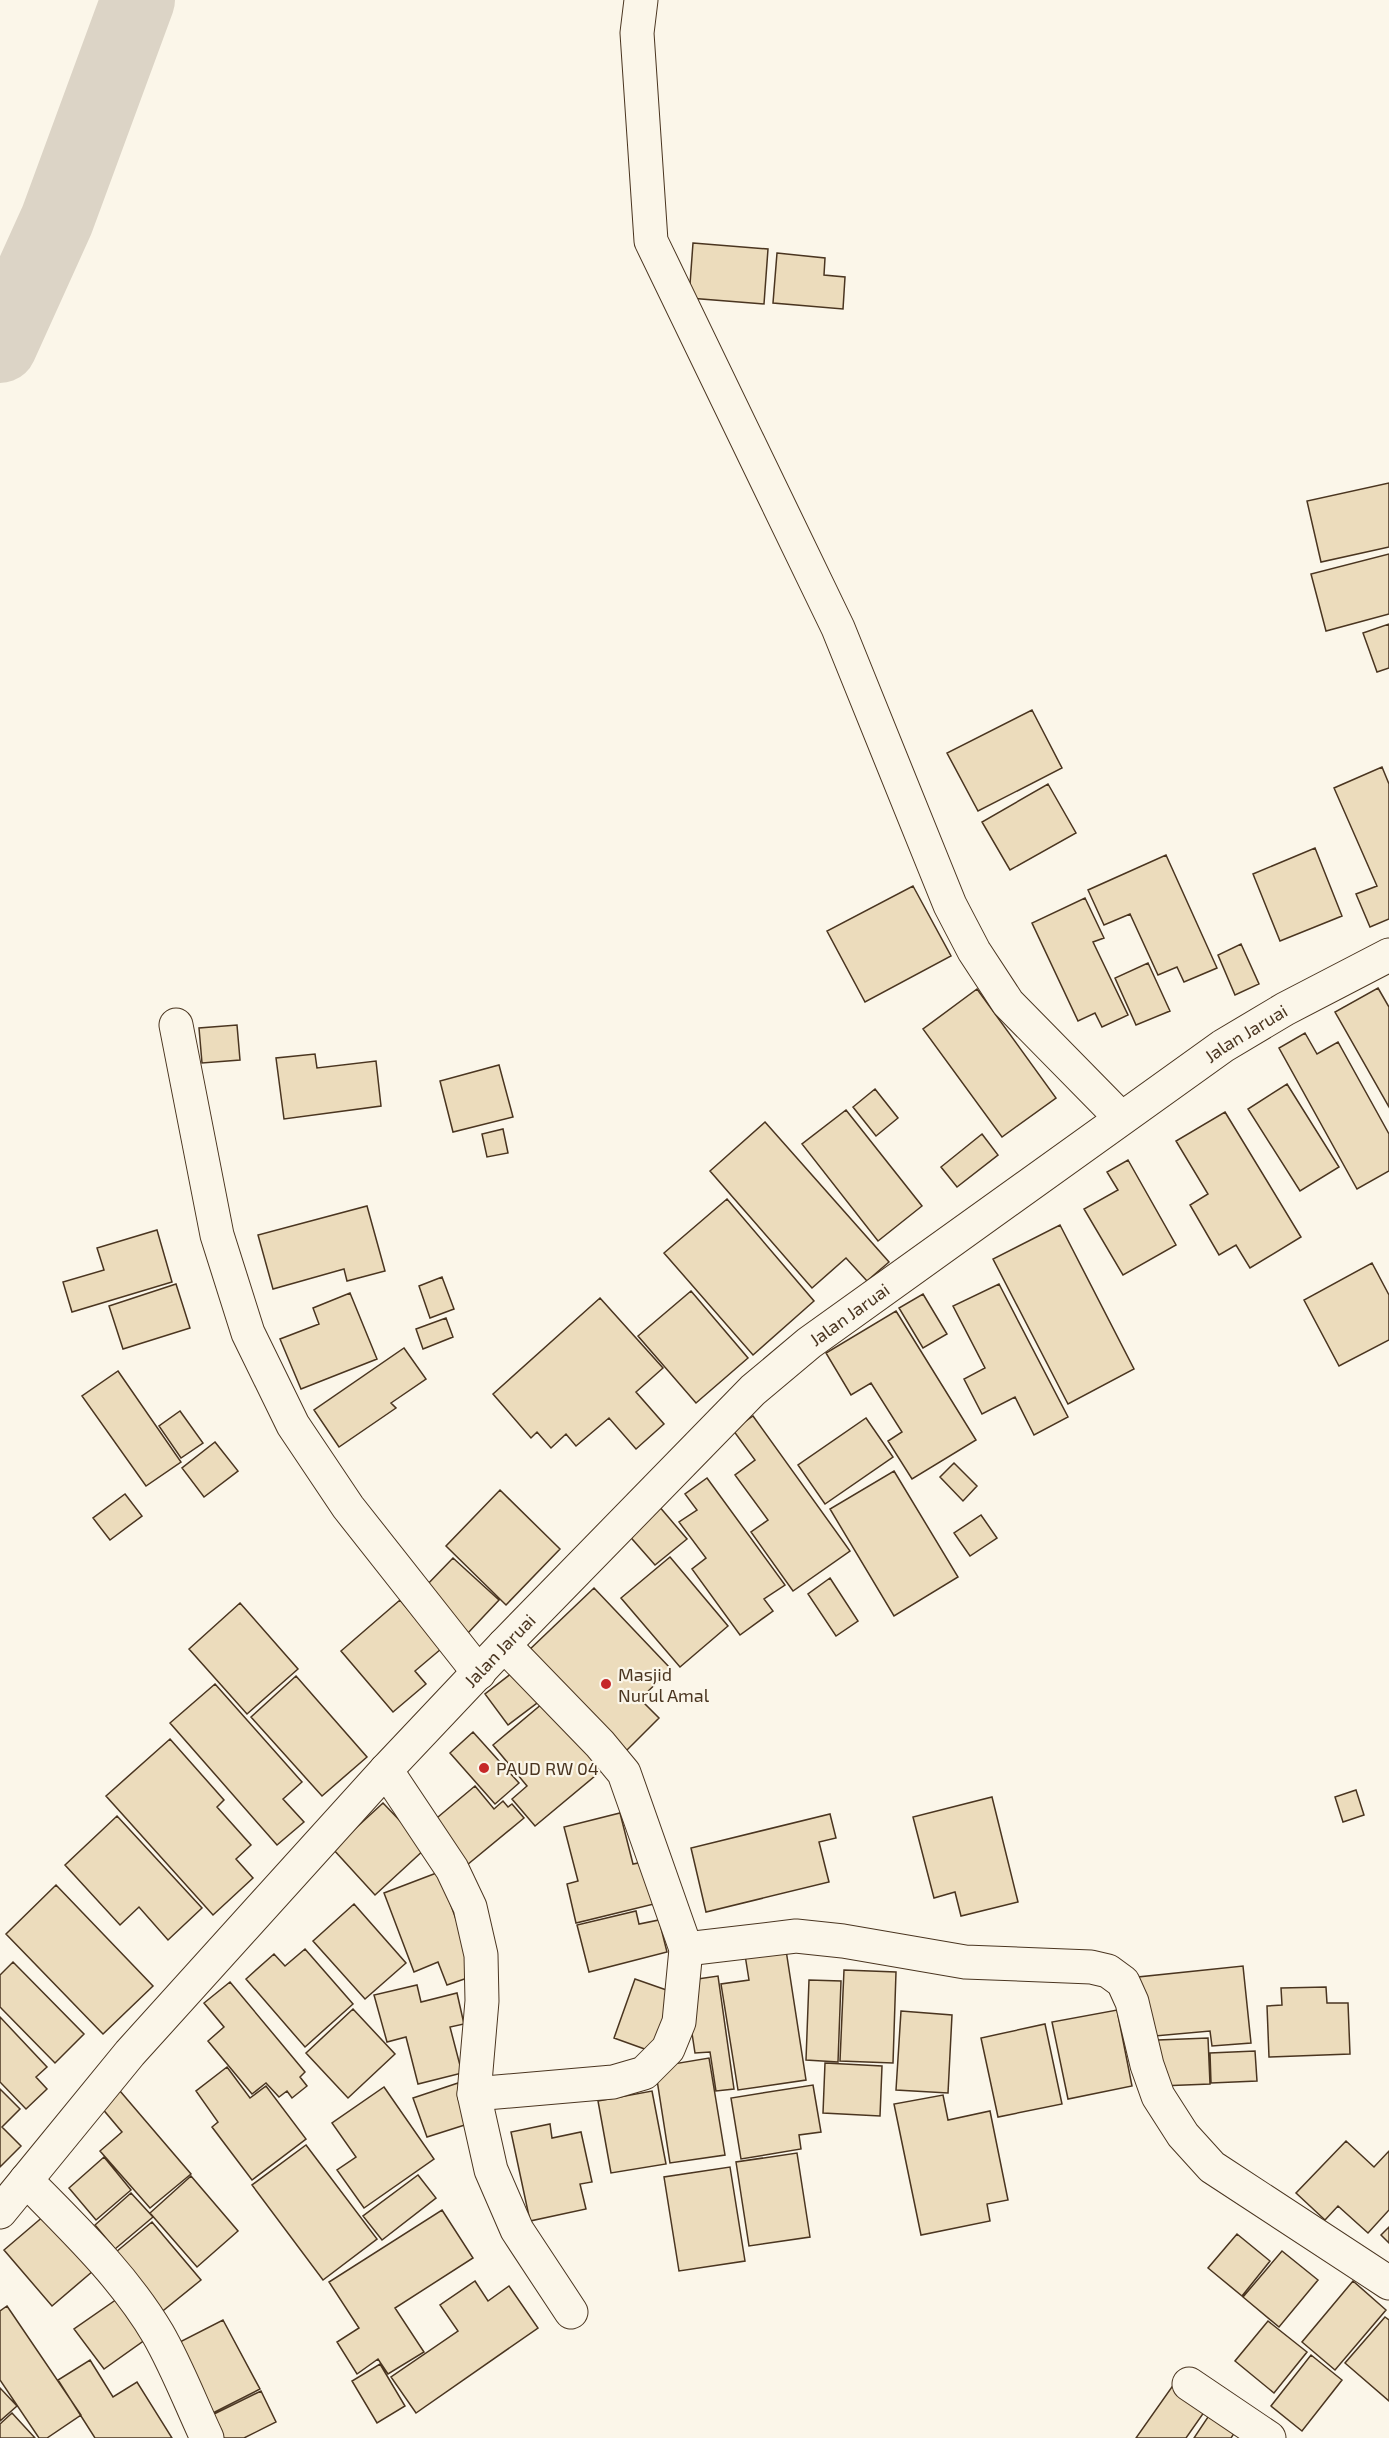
<svg xmlns="http://www.w3.org/2000/svg" width="1389" height="2438" font-family="'Exo 2',sans-serif">
  <style>
    .lines { fill: none; stroke-linecap: round; stroke-linejoin: round }
    .river { stroke: #dcd4c6; stroke-width: 74 }
    .building { fill: #ecdcbc; stroke: #4a3520; stroke-width: 1.5 }
    .minor-casing { stroke: #4a3520; stroke-width: 35 }
    .minor { stroke: #fbf6e9; stroke-width: 33 }
    .poi-dot { fill: #c62828; stroke: #fbf6e9; stroke-width: 2 }
    .labels { text-anchor: middle; dominant-baseline: central; stroke-width: 4.5; stroke-linejoin: round; paint-order: stroke }
    .street-label { font-size: 18px; fill: #4a3520; stroke: #fbf6e9 }
    .poi-label { font-size: 18px; fill: #4a3520; stroke: #fbf6e9; text-anchor: start }
  </style>
  <rect width="100%" height="100%" fill="#fbf6e9"/>
  <g class="lines">
    <path class="river" d="M 0,346 L 57,220 L 138,0"/>
  </g>
  <path class="building" d="M 693,243 L 768,249 L 764,304 L 689,298 Z
    M 777,253 L 825,258 L 824,275 L 845,277 L 843,309 L 773,303 Z
    M 1389,483 L 1389,547 L 1321,562 L 1307,501 Z
    M 1389,554 L 1389,614 L 1326,631 L 1311,574 Z
    M 1389,624 L 1389,668 L 1377,672 L 1363,633 Z
    M 1032,710 L 1062,768 L 978,811 L 947,753 Z
    M 1382,767 L 1389,784 L 1389,919 L 1370,927 L 1356,894 L 1377,886 L 1334,788 Z
    M 1048,784 L 1076,833 L 1010,870 L 982,822 Z
    M 1315,848 L 1342,916 L 1280,941 L 1253,874 Z
    M 1166,855 L 1217,968 L 1184,982 L 1177,967 L 1158,975 L 1130,914 L 1104,925 L 1088,890 Z
    M 913,886 L 951,956 L 865,1002 L 827,931 Z
    M 1085,898 L 1104,938 L 1093,942 L 1128,1015 L 1102,1027 L 1095,1013 L 1078,1021 L 1032,923 Z
    M 1241,944 L 1259,984 L 1235,995 L 1218,955 Z
    M 1148,963 L 1170,1011 L 1136,1025 L 1115,978 Z
    M 1378,988 L 1389,1007 L 1389,1107 L 1335,1012 Z
    M 977,989 L 1056,1098 L 1002,1137 L 923,1029 Z
    M 237,1025 L 240,1060 L 202,1063 L 199,1028 Z
    M 1305,1033 L 1317,1054 L 1338,1042 L 1389,1134 L 1389,1171 L 1357,1189 L 1279,1048 Z
    M 315,1054 L 317,1068 L 376,1061 L 381,1106 L 284,1119 L 276,1058 Z
    M 499,1065 L 513,1117 L 453,1132 L 440,1081 Z
    M 1287,1084 L 1339,1167 L 1300,1191 L 1248,1109 Z
    M 875,1089 L 898,1118 L 876,1136 L 853,1107 Z
    M 846,1110 L 922,1206 L 878,1241 L 802,1144 Z
    M 1225,1112 L 1301,1237 L 1250,1268 L 1236,1245 L 1219,1255 L 1190,1205 L 1208,1194 L 1176,1141 Z
    M 765,1122 L 889,1262 L 867,1281 L 846,1258 L 812,1288 L 710,1171 Z
    M 503,1129 L 508,1153 L 487,1157 L 482,1134 Z
    M 982,1134 L 998,1155 L 957,1187 L 941,1167 Z
    M 1128,1160 L 1176,1245 L 1123,1275 L 1084,1209 L 1118,1190 L 1107,1172 Z
    M 727,1199 L 814,1301 L 753,1355 L 664,1253 Z
    M 367,1206 L 385,1271 L 347,1281 L 344,1269 L 273,1289 L 258,1235 Z
    M 1060,1225 L 1134,1369 L 1068,1404 L 993,1259 Z
    M 157,1230 L 172,1282 L 72,1312 L 63,1282 L 104,1270 L 97,1248 Z
    M 1372,1263 L 1389,1295 L 1389,1340 L 1339,1366 L 1304,1300 Z
    M 442,1277 L 454,1309 L 430,1318 L 419,1286 Z
    M 176,1284 L 190,1328 L 123,1349 L 109,1306 Z
    M 999,1284 L 1068,1417 L 1034,1435 L 1015,1397 L 982,1414 L 964,1379 L 985,1368 L 953,1306 Z
    M 691,1291 L 748,1358 L 696,1403 L 638,1336 Z
    M 350,1293 L 377,1359 L 301,1389 L 280,1339 L 319,1324 L 313,1308 Z
    M 923,1294 L 947,1334 L 923,1348 L 899,1308 Z
    M 600,1298 L 663,1368 L 636,1392 L 664,1424 L 636,1449 L 609,1418 L 576,1446 L 566,1434 L 551,1448 L 537,1432 L 531,1438 L 493,1394 Z
    M 896,1311 L 976,1440 L 912,1479 L 888,1441 L 902,1432 L 871,1383 L 851,1395 L 826,1353 Z
    M 446,1318 L 453,1337 L 423,1349 L 416,1329 Z
    M 404,1348 L 426,1379 L 391,1403 L 396,1408 L 339,1447 L 314,1410 Z
    M 118,1371 L 181,1462 L 146,1486 L 82,1396 Z
    M 180,1411 L 203,1443 L 181,1458 L 159,1426 Z
    M 753,1416 L 850,1551 L 793,1591 L 751,1532 L 768,1520 L 735,1475 L 755,1460 L 733,1430 Z
    M 866,1418 L 893,1457 L 825,1504 L 798,1465 Z
    M 215,1442 L 238,1471 L 204,1497 L 182,1468 Z
    M 954,1463 L 977,1486 L 963,1501 L 940,1477 Z
    M 894,1471 L 958,1577 L 894,1616 L 830,1509 Z
    M 707,1478 L 785,1585 L 764,1599 L 773,1611 L 740,1635 L 692,1569 L 706,1558 L 679,1522 L 697,1510 L 685,1494 Z
    M 500,1490 L 560,1549 L 506,1605 L 446,1546 Z
    M 125,1494 L 142,1516 L 110,1540 L 93,1518 Z
    M 658,1505 L 687,1539 L 655,1565 L 626,1532 Z
    M 981,1515 L 997,1538 L 970,1556 L 954,1533 Z
    M 670,1557 L 728,1626 L 680,1667 L 621,1598 Z
    M 453,1558 L 499,1600 L 468,1633 L 422,1590 Z
    M 830,1578 L 858,1621 L 836,1636 L 808,1594 Z
    M 594,1588 L 671,1669 L 640,1699 L 659,1718 L 623,1754 L 526,1653 Z
    M 400,1600 L 441,1649 L 415,1671 L 426,1684 L 393,1712 L 341,1651 Z
    M 240,1603 L 298,1669 L 247,1714 L 189,1649 Z
    M 521,1666 L 545,1697 L 508,1725 L 485,1694 Z
    M 296,1676 L 367,1757 L 322,1796 L 251,1717 Z
    M 215,1684 L 302,1782 L 283,1799 L 304,1822 L 277,1845 L 170,1723 Z
    M 549,1698 L 607,1766 L 535,1826 L 512,1799 L 527,1786 L 493,1745 Z
    M 473,1732 L 519,1783 L 495,1804 L 450,1753 Z
    M 170,1739 L 224,1800 L 217,1807 L 251,1845 L 236,1859 L 253,1878 L 213,1915 L 106,1796 Z
    M 475,1786 L 494,1809 L 503,1801 L 508,1807 L 512,1804 L 524,1818 L 467,1865 L 432,1822 Z
    M 1356,1790 L 1364,1815 L 1343,1822 L 1335,1797 Z
    M 992,1797 L 1018,1902 L 961,1916 L 955,1892 L 934,1898 L 913,1817 Z
    M 383,1803 L 426,1848 L 375,1895 L 333,1849 Z
    M 620,1813 L 633,1864 L 648,1861 L 658,1903 L 576,1923 L 567,1884 L 578,1881 L 564,1827 Z
    M 830,1814 L 836,1838 L 819,1842 L 829,1882 L 706,1912 L 691,1848 Z
    M 117,1816 L 202,1908 L 168,1940 L 139,1907 L 120,1925 L 65,1865 Z
    M 439,1872 L 476,1975 L 447,1985 L 438,1962 L 414,1972 L 384,1893 Z
    M 56,1885 L 153,1986 L 103,2034 L 6,1934 Z
    M 354,1904 L 406,1963 L 365,1999 L 313,1941 Z
    M 636,1911 L 639,1924 L 659,1920 L 667,1952 L 589,1972 L 577,1925 Z
    M 305,1949 L 353,2004 L 305,2047 L 246,1979 L 274,1954 L 285,1966 Z
    M 786,1950 L 806,2080 L 738,2090 L 721,1984 L 749,1980 L 745,1955 Z
    M 13,1962 L 84,2034 L 55,2063 L 0,2007 L 0,1975 Z
    M 1243,1966 L 1251,2043 L 1212,2046 L 1210,2031 L 1144,2037 L 1138,1977 Z
    M 844,1970 L 896,1972 L 893,2063 L 840,2061 Z
    M 718,1976 L 734,2089 L 716,2091 L 710,2052 L 695,2053 L 684,1981 Z
    M 635,1979 L 675,1993 L 653,2052 L 614,2038 Z
    M 809,1980 L 841,1981 L 838,2062 L 806,2060 Z
    M 230,1982 L 305,2072 L 300,2077 L 307,2086 L 292,2098 L 287,2091 L 279,2097 L 266,2083 L 252,2094 L 208,2041 L 224,2027 L 204,2003 Z
    M 417,1985 L 421,2002 L 457,1993 L 464,2024 L 450,2027 L 462,2073 L 418,2084 L 406,2037 L 387,2042 L 374,1995 Z
    M 1326,1987 L 1327,2003 L 1348,2003 L 1350,2054 L 1269,2057 L 1267,2006 L 1282,2005 L 1281,1988 Z
    M 353,2009 L 395,2054 L 348,2098 L 306,2053 Z
    M 1117,2010 L 1132,2086 L 1068,2099 L 1052,2022 Z
    M 901,2011 L 952,2015 L 948,2093 L 896,2090 Z
    M 0,2017 L 47,2067 L 36,2077 L 47,2089 L 26,2109 L 0,2082 Z
    M 1045,2024 L 1062,2104 L 998,2117 L 981,2038 Z
    M 1208,2038 L 1210,2084 L 1160,2086 L 1158,2040 Z
    M 1255,2051 L 1257,2081 L 1211,2083 L 1210,2053 Z
    M 709,2058 L 725,2155 L 670,2163 L 655,2067 Z
    M 825,2063 L 882,2066 L 880,2116 L 823,2113 Z
    M 227,2067 L 250,2098 L 266,2086 L 306,2139 L 252,2180 L 212,2127 L 218,2122 L 196,2091 Z
    M 458,2083 L 471,2123 L 427,2137 L 413,2098 Z
    M 813,2085 L 821,2132 L 799,2135 L 801,2149 L 741,2159 L 731,2098 Z
    M 384,2087 L 434,2159 L 364,2208 L 337,2170 L 356,2157 L 332,2123 Z
    M 0,2089 L 20,2109 L 2,2127 L 21,2146 L 0,2167 Z
    M 120,2091 L 191,2174 L 150,2208 L 100,2151 L 122,2132 L 101,2107 Z
    M 652,2091 L 666,2164 L 611,2173 L 598,2101 Z
    M 943,2095 L 948,2120 L 990,2111 L 1008,2200 L 987,2204 L 990,2221 L 921,2235 L 894,2104 Z
    M 550,2124 L 552,2138 L 581,2132 L 592,2182 L 580,2184 L 586,2209 L 530,2221 L 511,2132 Z
    M 1346,2141 L 1374,2167 L 1389,2151 L 1389,2210 L 1368,2233 L 1338,2206 L 1325,2220 L 1296,2193 Z
    M 306,2145 L 377,2239 L 323,2280 L 252,2185 Z
    M 797,2153 L 810,2237 L 749,2246 L 736,2162 Z
    M 104,2157 L 131,2190 L 96,2220 L 69,2188 Z
    M 730,2167 L 745,2261 L 679,2271 L 664,2177 Z
    M 418,2175 L 436,2198 L 382,2240 L 363,2216 Z
    M 191,2176 L 238,2231 L 197,2267 L 150,2213 Z
    M 131,2193 L 153,2217 L 115,2249 L 95,2225 Z
    M 442,2210 L 473,2258 L 395,2308 L 424,2352 L 388,2374 L 378,2359 L 357,2374 L 337,2342 L 359,2328 L 329,2282 Z
    M 45,2215 L 93,2271 L 52,2306 L 4,2250 Z
    M 152,2222 L 201,2280 L 159,2314 L 110,2257 Z
    M 1389,2227 L 1389,2243 L 1381,2235 Z
    M 1237,2234 L 1270,2261 L 1242,2296 L 1208,2268 Z
    M 1282,2251 L 1318,2280 L 1279,2327 L 1243,2297 Z
    M 475,2281 L 488,2301 L 509,2286 L 538,2328 L 416,2413 L 391,2377 L 458,2331 L 440,2305 Z
    M 1353,2281 L 1386,2310 L 1335,2370 L 1302,2342 Z
    M 120,2297 L 149,2337 L 104,2369 L 74,2329 Z
    M 7,2306 L 81,2415 L 47,2438 L 39,2438 L 0,2380 L 0,2311 Z
    M 1385,2317 L 1389,2320 L 1389,2401 L 1345,2363 Z
    M 223,2320 L 260,2389 L 207,2416 L 170,2347 Z
    M 1268,2321 L 1307,2352 L 1274,2393 L 1235,2361 Z
    M 1311,2355 L 1342,2380 L 1302,2431 L 1271,2406 Z
    M 90,2360 L 113,2397 L 137,2382 L 172,2438 L 95,2438 L 58,2380 Z
    M 380,2364 L 405,2406 L 377,2423 L 352,2381 Z
    M 1174,2384 L 1207,2408 L 1186,2438 L 1136,2438 Z
    M 0,2388 L 17,2406 L 0,2421 Z
    M 261,2391 L 276,2422 L 244,2438 L 224,2438 L 212,2415 Z
    M 1214,2408 L 1239,2426 L 1231,2438 L 1194,2438 Z
    M 12,2413 L 35,2438 L 0,2438 L 0,2424 Z"/>
  <g class="lines">
    <g class="minor-casing">
      <g id="minor">
        <path d="M 641,0 L 637,33 L 651,241 L 838,628 L 950,905 L 974,951 L 1008,1003 L 1121,1118"/>
        <path d="M 176,1025 L 217,1235 L 248,1333 L 293,1425 L 348,1507 L 479,1673"/>
        <path d="M 386,1770 L 452,1869 L 470,1907 L 481,1955 L 482,2001 L 474,2094 L 491,2170 L 517,2230 L 571,2312"/>
        <path d="M 686,1949 L 796,1936 L 843,1941 L 965,1962 L 1091,1967 L 1108,1971 L 1123,1982 L 1132,2002 L 1147,2065 L 1158,2096 L 1183,2135 L 1212,2167 L 1389,2283"/>
        <path d="M 474,2094 L 613,2082 L 644,2073 L 668,2049 L 679,2022 L 686,1949 L 624,1773 L 600,1744 L 504,1645"/>
        <path d="M 26,2180 C 73,2228 123,2275 158,2334 C 177,2367 191,2404 207,2438"/>
        <path id="s1" d="M 0,2212 L 130,2053 L 386,1770 L 504,1645 L 753,1390 L 809,1343 L 1223,1046 L 1285,1009 L 1389,955"/>
        <path d="M 1189,2384 L 1269,2438"/>
      </g>
    </g>
    <use href="#minor" class="minor"/>
  </g>
  <g class="poi-dot">
    <circle cx="606" cy="1684" r="6"/>
    <circle cx="484" cy="1768" r="6"/>
  </g>
  <g class="labels">
    <g class="street-label">
      <text stroke="none"><textPath href="#s1" startOffset="1724">Jalan Jaruai</textPath></text>
      <text stroke="none"><textPath href="#s1" startOffset="1238">Jalan Jaruai</textPath></text>
      <text stroke="none"><textPath href="#s1" startOffset="752">Jalan Jaruai</textPath></text>
    </g>
    <g class="poi-label">
      <text x="618" y="1674">Masjid<tspan x="618" dy="21">Nurul Amal</tspan></text>
      <text x="496" y="1768">PAUD RW 04</text>
    </g>
  </g>
</svg>
